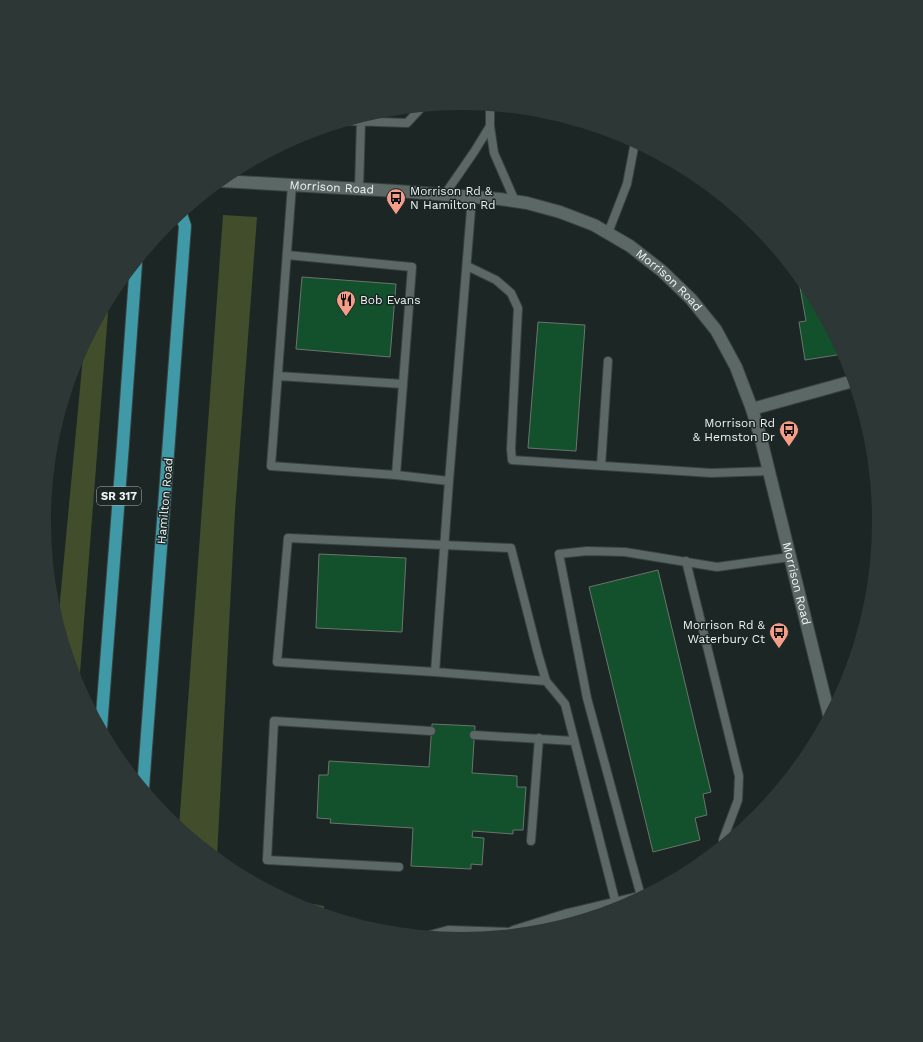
<svg xmlns="http://www.w3.org/2000/svg" width="923" height="1042" font-family="'Work Sans',sans-serif">
  <style>
    .green { fill: #424d2c }
    .building { fill: #12512c; stroke: #6b746d }
    .lines { fill: none; stroke-linecap: round; stroke-linejoin: round }
    .lane-casing { stroke: #394240; stroke-width: 10 }
    .street-casing { stroke: #394240; stroke-width: 14 }
    .secondary-casing { stroke: #394240; stroke-width: 14 }
    .primary-casing { stroke: #394240; stroke-width: 14 }
    .lane { stroke: #5b6866; stroke-width: 8 }
    .street { stroke: #5b6866; stroke-width: 12 }
    .secondary { stroke: #5b6866; stroke-width: 12 }
    .primary { stroke: #4099a7; stroke-width: 12 }
    .labels { text-anchor: middle; dominant-baseline: central; stroke-width: 3; stroke-linejoin: round; paint-order: stroke }
    .shield { fill: #1c2725; stroke: #aeb6b4; stroke-width: 1 }
    .shield-label { font-size: 11px; font-weight: bold; fill: #ecf3f2 }
    .street-label { font-size: 12px; fill: #ecf3f2; stroke: #1c2725 }
    .poi-label { font-size: 12px; fill: #ecf3f2; stroke: #1c2725; text-anchor: start }
  </style>
  <rect width="100%" height="100%" fill="#1c2725"/>
  <path class="green" d="M 223,215 L 257,217 L 235,511 L 217,857 L 179,827 Z
    M 109,300 L 79,686 L 76,681 L 58,622 L 84,346 Z
    M 287,899 L 324,906 L 324,913 L 302,907 Z"/>
  <path class="building" d="M 798,276 L 809,289 L 843,354 L 805,360 L 799,322 L 806,321 Z
    M 302,277 L 396,284 L 390,357 L 296,349 Z
    M 538,322 L 585,325 L 576,451 L 528,448 Z
    M 319,554 L 406,558 L 402,632 L 316,628 Z
    M 658,570 L 711,792 L 703,794 L 707,815 L 695,818 L 700,840 L 653,852 L 589,587 Z
    M 432,724 L 475,726 L 472,773 L 517,776 L 517,787 L 526,787 L 523,830 L 513,830 L 513,834 L 473,831 L 472,837 L 484,838 L 482,865 L 471,864 L 471,869 L 411,866 L 413,828 L 330,823 L 331,819 L 317,818 L 319,775 L 328,775 L 329,761 L 429,767 Z"/>
  <g class="lines">
    <g class="lane-casing">
      <path id="lane" d="M 490,106 L 490,126 L 494,153 L 515,201
        M 349,121 L 407,123 L 420,109 L 420,108
        M 292,185 L 271,466 L 396,475 L 449,481 L 472,197
        M 359,188 L 361,121
        M 445,194 L 474,152 L 490,126
        M 608,233 L 627,184 L 635,142
        M 287,255 L 412,267 L 396,475
        M 467,266 L 496,280 L 511,293 L 518,308 L 511,449 L 512,460 L 711,473 L 769,471
        M 278,376 L 403,384
        M 601,466 L 608,361
        M 686,561 L 739,776 L 738,800 L 723,840 L 723,844
        M 435,672 L 449,481
        M 546,681 L 435,672 L 277,662 L 288,538 L 511,548 L 538,654 L 546,681 L 565,704 L 616,904
        M 474,735 L 574,741
        M 531,841 L 539,738
        M 399,867 L 267,860 L 274,721 L 431,731
        M 641,896 L 626,842 L 587,698 L 559,554 L 587,551 L 625,552 L 717,567 L 790,557
        M 430,935 L 448,930 L 514,932 L 515,933"/>
    </g>
    <g class="street-casing">
      <path id="street" d="M 752,409 L 853,381
        M 514,932 L 568,915 L 635,899"/>
    </g>
    <g class="secondary-casing">
      <g id="secondary">
        <path id="s1" d="M 221,181 L 397,191 L 500,199 L 527,203 L 560,212 L 594,225 L 630,246 L 662,271 L 691,299 L 716,330 L 736,367 L 752,409 L 761,439 L 829,715"/>
      </g>
    </g>
    <g class="primary-casing">
      <path id="primary" d="M 101,728 L 123,444 L 136,263
        M 143,788 L 185,226 L 181,214"/>
    </g>
    <use href="#lane" class="lane"/>
    <use href="#street" class="street"/>
    <use href="#secondary" class="secondary"/>
    <use href="#primary" class="primary"/>
  </g>
  <defs>
    <g id="bus-pin" transform="scale(1)"><path d="M0 17L-7.5 6A9.5 9.5 0 1 1 7.5 6Z" fill="#f49e8a" stroke="#1c2725"/><path d="M-5-6H5V4H4V6H2V4H-2V6H-4V4H-5ZM-3.5-4V0h7V-4ZM-3.5 1.2v1.5H-2V1.2ZM2 1.2v1.5H3.5V1.2Z" fill="#111"/></g>
    <g id="restaurant-pin" transform="scale(1)"><path d="M0 17L-7.5 6A9.5 9.5 0 1 1 7.5 6Z" fill="#f49e8a" stroke="#1c2725"/><path d="M-5-6h1v4h1v-4h1v4h1v-4h1v5L-1.5 .5V6h-2V.5L-5-1ZM5-6V6H3V1.5H1.5Q1.5-4 5-6Z" fill="#111"/></g>
  </defs>
  <g fill-rule="evenodd">
    <use href="#bus-pin" x="396" y="198"/>
    <use href="#restaurant-pin" x="346" y="300"/>
    <use href="#bus-pin" x="789" y="430"/>
    <use href="#bus-pin" x="779" y="632"/>
  </g>
  <g class="labels">
    <rect class="shield" x="97" y="487" width="44" height="18" rx="3"/>
    <g class="shield-label">
      <text x="119" y="496">SR 317</text>
    </g>
    <g class="street-label">
      <text stroke="none"><textPath href="#s1" startOffset="111">Morrison Road</textPath></text>
      <text stroke="none"><textPath href="#s1" startOffset="471">Morrison Road</textPath></text>
      <text transform="translate(165 501) rotate(-85)">Hamilton Road</text>
      <text stroke="none"><textPath href="#s1" startOffset="807">Morrison Road</textPath></text>
    </g>
    <g class="poi-label">
      <text x="410" y="191">Morrison Rd &amp;<tspan x="410" dy="14">N Hamilton Rd</tspan></text>
      <text x="360" y="300">Bob Evans</text>
      <text x="775" y="423" text-anchor="end">Morrison Rd<tspan x="775" dy="14">&amp; Hemston Dr</tspan></text>
      <text x="765" y="625" text-anchor="end">Morrison Rd &amp;<tspan x="765" dy="14">Waterbury Ct</tspan></text>
    </g>
  </g>
  <path d="M0 0H923V1042H0ZM461 110H462A410 410 0 0 1 872 520V522A410 410 0 0 1 462 932H461A410 410 0 0 1 51 522V520A410 410 0 0 1 461 110Z" fill="#2d3735" fill-rule="evenodd"/>
</svg>
